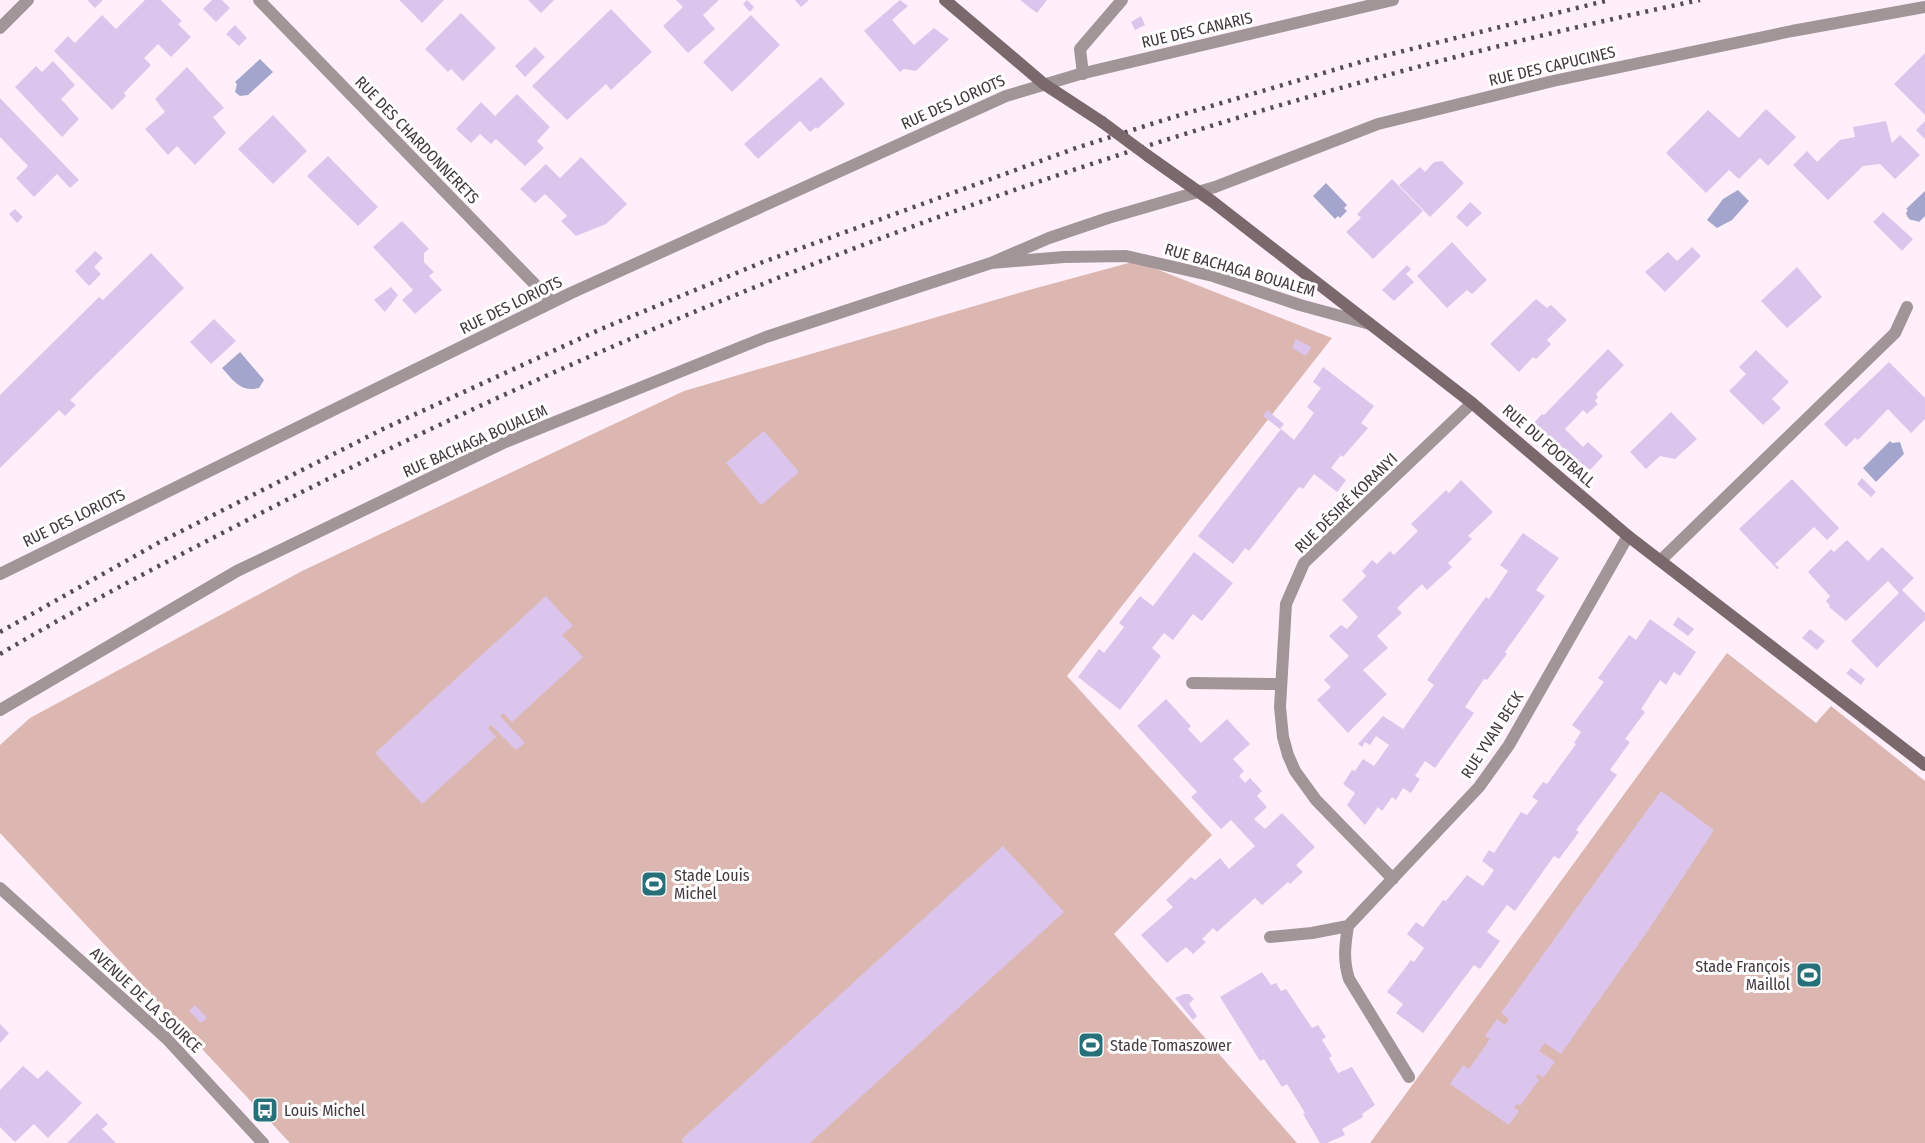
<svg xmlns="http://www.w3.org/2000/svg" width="1925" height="1143" font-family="'Fira Sans Condensed',sans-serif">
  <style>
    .green { fill: #dcb7b1 }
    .water { fill: #a4a5cd }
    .building { fill: #dbc5ec }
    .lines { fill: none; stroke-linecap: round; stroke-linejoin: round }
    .lane { stroke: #a29598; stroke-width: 12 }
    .street { stroke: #a29598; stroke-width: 12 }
    .secondary { stroke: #7a686c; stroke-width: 12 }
    .rail { stroke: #564c53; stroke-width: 4.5; stroke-dasharray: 3 6; stroke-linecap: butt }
    .secondary-bridge { stroke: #7a686c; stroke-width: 12 }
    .labels { text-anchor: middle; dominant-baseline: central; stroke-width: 6; stroke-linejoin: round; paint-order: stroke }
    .street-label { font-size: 16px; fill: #42383f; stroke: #fff }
    .poi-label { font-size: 16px; fill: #42383f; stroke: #fff; text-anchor: start }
  </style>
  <rect width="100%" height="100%" fill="#feeffa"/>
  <path class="green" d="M 1136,261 L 1332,338 L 1067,676 L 1212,835 L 1114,934 L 1297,1143 L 290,1143 L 0,833 L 0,745 L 30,718 L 302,571 L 684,391 L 1029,290 Z
    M 1727,653 L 1816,723 L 1831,706 L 1925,781 L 1925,1143 L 1370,1143 Z"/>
  <path class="water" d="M 260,59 L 273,72 L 248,95 L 240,96 L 235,92 L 237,84 L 235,82 Z
    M 1326,183 L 1347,205 L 1344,208 L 1347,211 L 1340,218 L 1338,216 L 1335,219 L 1313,196 Z
    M 1738,190 L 1749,201 L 1732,220 L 1717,228 L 1707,220 L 1723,199 Z
    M 1925,191 L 1925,216 L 1919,222 C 1914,219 1909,223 1906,213 L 1908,210 L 1906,209 Z
    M 240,352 L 264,380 L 259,388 C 241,393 233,380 222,368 Z
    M 1890,441 L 1892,443 L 1900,442 L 1904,454 L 1876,482 L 1863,468 Z"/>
  <path class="building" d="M 87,0 L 103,0 L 95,8 Z
    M 145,0 L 161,0 L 182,21 L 178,24 L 191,37 L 171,57 L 158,44 L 144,58 L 151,65 L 124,93 L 126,96 L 112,110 L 54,51 L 68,36 L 75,43 L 102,15 L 116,29 Z
    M 212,0 L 222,0 L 230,8 L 216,22 L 203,9 Z
    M 399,0 L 444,0 L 422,23 Z
    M 528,0 L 554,0 L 541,13 Z
    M 676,0 L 719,0 L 703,15 L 715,29 L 688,53 L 663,26 L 683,7 Z
    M 747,0 L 754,7 L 750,12 L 743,4 Z
    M 795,0 L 809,0 L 801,7 Z
    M 900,0 L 908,6 L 892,20 L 914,45 L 934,28 L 949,39 L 916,71 L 904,69 L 900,72 L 864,31 Z
    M 1020,0 L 1047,0 L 1037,13 Z
    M 611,9 L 652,52 L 611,90 L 606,84 L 567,120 L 532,86 Z
    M 461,13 L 496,48 L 463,81 L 451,69 L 448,72 L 425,49 Z
    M 751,15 L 780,45 L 732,92 L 703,62 Z
    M 1141,16 L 1145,25 L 1135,30 L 1131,22 Z
    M 235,25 L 247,38 L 239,46 L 226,34 Z
    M 535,47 L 545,57 L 525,77 L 515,66 Z
    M 1925,53 L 1925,115 L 1894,84 Z
    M 53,61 L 75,85 L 61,99 L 79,119 L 62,137 L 15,87 L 36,66 L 42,72 Z
    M 187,67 L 224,108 L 213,117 L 226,133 L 195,165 L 177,146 L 168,155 L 145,129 L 165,112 L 155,99 Z
    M 821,77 L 845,104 L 817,129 L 816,127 L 810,132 L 800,121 L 758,159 L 744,144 Z
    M 517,94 L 550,127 L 537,141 L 544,148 L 525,166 L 496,139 L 491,144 L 480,134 L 471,143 L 456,129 L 481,102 L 495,116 Z
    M 0,98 L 79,180 L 70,188 L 57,174 L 34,197 L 16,178 L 28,166 L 0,137 Z
    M 1766,109 L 1796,137 L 1768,166 L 1760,158 L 1739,179 L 1729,170 L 1706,193 L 1666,153 L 1708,110 L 1739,138 Z
    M 273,115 L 307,151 L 273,184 L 238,149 Z
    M 1886,121 L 1892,143 L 1900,135 L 1920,155 L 1895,179 L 1880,164 L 1863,166 L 1828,200 L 1793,165 L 1807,151 L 1817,162 L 1840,140 L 1855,137 L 1853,127 Z
    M 1925,121 L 1925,139 L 1916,130 Z
    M 328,156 L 378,207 L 358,226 L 307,176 Z
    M 581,157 L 627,204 L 606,224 L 576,236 L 561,221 L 567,216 L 545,194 L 535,203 L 520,189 L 546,164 L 560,178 Z
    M 1442,161 L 1464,183 L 1430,217 L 1399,185 L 1420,167 L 1425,172 L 1434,162 Z
    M 1392,179 L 1423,211 L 1373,259 L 1346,232 L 1361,218 L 1357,214 Z
    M 1470,202 L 1482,213 L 1467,227 L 1456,217 Z
    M 15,209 L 23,217 L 17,223 L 9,214 Z
    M 1883,212 L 1913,239 L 1902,251 L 1873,222 Z
    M 402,221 L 429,249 L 424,253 L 424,262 L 434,272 L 429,276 L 442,290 L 415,314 L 402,300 L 413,290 L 373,247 Z
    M 1452,242 L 1487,280 L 1472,294 L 1467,290 L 1447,308 L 1417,276 Z
    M 1692,247 L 1701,256 L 1665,292 L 1645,272 L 1668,252 L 1677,261 Z
    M 95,251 L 103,258 L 94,267 L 101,274 L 89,286 L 75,271 Z
    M 151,253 L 184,288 L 70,400 L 76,405 L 65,416 L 59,410 L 0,468 L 0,395 L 99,297 L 103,300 Z
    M 1407,265 L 1411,269 L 1406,274 L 1414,282 L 1394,301 L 1382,290 Z
    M 1797,267 L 1822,297 L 1787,328 L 1761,301 Z
    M 391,287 L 398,295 L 385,312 L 374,300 Z
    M 1536,299 L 1547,308 L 1551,305 L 1567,320 L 1547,340 L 1551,344 L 1536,359 L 1533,357 L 1519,372 L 1490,344 Z
    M 214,319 L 236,341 L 211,364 L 190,342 Z
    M 1296,339 L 1311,347 L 1306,356 L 1292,348 Z
    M 1608,349 L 1624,365 L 1596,394 L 1598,397 L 1595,401 L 1598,404 L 1587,414 L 1583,410 L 1565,429 L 1583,447 L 1588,442 L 1603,456 L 1590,470 L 1533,424 L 1542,414 L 1544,415 Z
    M 1756,350 L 1789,382 L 1772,399 L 1781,408 L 1763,425 L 1729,391 L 1746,374 L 1739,367 Z
    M 1889,362 L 1925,398 L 1925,419 L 1911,433 L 1888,409 L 1858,440 L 1855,438 L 1846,447 L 1824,424 Z
    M 1323,367 L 1374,406 L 1361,423 L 1368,428 L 1343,457 L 1341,455 L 1331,468 L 1346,480 L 1337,492 L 1314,474 L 1303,489 L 1299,487 L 1249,551 L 1245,548 L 1233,564 L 1198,536 L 1281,429 L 1294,440 L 1314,413 L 1307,407 L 1321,388 L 1313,382 Z
    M 1267,410 L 1284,424 L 1280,429 L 1263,416 Z
    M 1671,412 L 1697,439 L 1675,459 L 1660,456 L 1646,469 L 1630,452 Z
    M 764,431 L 799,472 L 761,505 L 726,463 Z
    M 1862,478 L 1876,492 L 1871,497 L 1857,484 Z
    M 1792,479 L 1839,528 L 1827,540 L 1814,527 L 1775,564 L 1779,568 L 1777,569 L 1739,529 Z
    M 1461,480 L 1493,512 L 1468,536 L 1472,539 L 1448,563 L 1452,567 L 1427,590 L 1422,584 L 1397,608 L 1402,613 L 1377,636 L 1388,648 L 1363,670 L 1387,694 L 1348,733 L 1317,700 L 1331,687 L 1324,680 L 1349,656 L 1329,636 L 1341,625 L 1347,629 L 1358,617 L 1342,600 L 1366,576 L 1362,571 L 1372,560 L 1377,564 L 1390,551 L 1394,555 L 1418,531 L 1411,524 L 1446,490 L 1449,493 Z
    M 1523,533 L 1559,558 L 1536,590 L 1545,596 L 1505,652 L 1507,654 L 1487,680 L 1484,679 L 1465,707 L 1474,713 L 1435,768 L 1425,761 L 1415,776 L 1420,779 L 1411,793 L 1403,788 L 1396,800 L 1392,797 L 1382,811 L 1378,807 L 1365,825 L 1347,805 L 1355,793 L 1343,784 L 1352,770 L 1355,771 L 1363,759 L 1374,766 L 1389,745 L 1376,736 L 1370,745 L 1365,742 L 1362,747 L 1358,744 L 1383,716 L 1403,729 L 1434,685 L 1427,680 L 1466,624 L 1486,597 L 1489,599 L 1508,571 L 1500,565 Z
    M 1847,540 L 1868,561 L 1882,547 L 1914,578 L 1902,590 L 1925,613 L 1925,620 L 1877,668 L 1851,641 L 1899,593 L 1888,581 L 1846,621 L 1829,607 L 1830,606 L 1826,601 L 1830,596 L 1808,572 L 1831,549 L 1834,552 Z
    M 1194,552 L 1233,583 L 1202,621 L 1193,614 L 1173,640 L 1164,633 L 1152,648 L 1161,656 L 1120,710 L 1078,677 L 1099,649 L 1104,653 L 1124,627 L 1119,623 L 1140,596 L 1153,606 Z
    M 546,596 L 573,626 L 562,635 L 583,657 L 512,722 L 503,713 L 500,716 L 525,743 L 516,750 L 491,725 L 488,728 L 496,737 L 422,804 L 375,753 Z
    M 1678,617 L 1694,629 L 1688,636 L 1673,625 Z
    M 1650,619 L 1696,652 L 1680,676 L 1674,672 L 1666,685 L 1660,680 L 1641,709 L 1645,712 L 1625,739 L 1630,742 L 1610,770 L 1617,775 L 1576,830 L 1579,832 L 1559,859 L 1554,856 L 1515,911 L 1507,905 L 1487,932 L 1500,941 L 1480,969 L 1474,965 L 1423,1033 L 1396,1013 L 1403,1004 L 1387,992 L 1411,960 L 1414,962 L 1424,948 L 1407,934 L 1416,922 L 1423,927 L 1443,900 L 1446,901 L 1467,875 L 1483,886 L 1494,870 L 1482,861 L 1489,850 L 1494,853 L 1521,812 L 1527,815 L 1538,801 L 1532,797 L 1543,782 L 1547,784 L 1576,744 L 1574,743 L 1581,732 L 1572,725 L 1604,682 L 1598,678 L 1629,635 L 1636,640 Z
    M 1810,629 L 1825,641 L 1817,650 L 1802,638 Z
    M 1851,668 L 1865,679 L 1861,685 L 1846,673 Z
    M 1166,699 L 1191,726 L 1188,729 L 1201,743 L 1227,719 L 1250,744 L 1233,759 L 1244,771 L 1239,776 L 1245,783 L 1250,778 L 1262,791 L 1257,796 L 1267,807 L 1254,819 L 1265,829 L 1282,813 L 1315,847 L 1296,865 L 1303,872 L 1290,884 L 1288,882 L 1262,905 L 1255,898 L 1217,932 L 1213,928 L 1202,939 L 1206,942 L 1193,954 L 1186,947 L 1167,963 L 1141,935 L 1173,907 L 1166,900 L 1191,877 L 1195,880 L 1220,858 L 1229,869 L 1255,846 L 1231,820 L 1221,829 L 1191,797 L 1197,792 L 1137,726 Z
    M 1661,791 L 1714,830 L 1649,929 L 1561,1054 L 1545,1043 L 1539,1051 L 1555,1062 L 1543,1078 L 1538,1074 L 1536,1077 L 1539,1080 L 1520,1106 L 1517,1104 L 1514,1107 L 1519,1111 L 1509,1125 L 1450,1084 L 1463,1065 L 1469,1069 L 1490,1039 L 1485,1036 L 1497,1019 L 1505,1025 L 1509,1019 L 1501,1013 Z
    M 1003,846 L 1064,912 L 810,1143 L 684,1143 L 681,1140 Z
    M 1262,972 L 1271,985 L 1276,983 L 1281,991 L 1286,989 L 1312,1028 L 1318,1025 L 1326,1037 L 1322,1040 L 1332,1056 L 1329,1058 L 1338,1073 L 1352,1067 L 1375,1105 L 1362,1114 L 1363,1117 L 1342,1129 L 1345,1135 L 1327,1143 L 1320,1143 L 1303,1114 L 1305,1113 L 1287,1084 L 1282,1087 L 1264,1059 L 1260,1061 L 1220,997 Z
    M 1184,994 L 1189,994 L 1194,999 L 1189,1004 L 1197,1016 L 1193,1020 L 1175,998 Z
    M 195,1005 L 207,1018 L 201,1023 L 189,1011 Z
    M 0,1024 L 9,1033 L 0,1043 Z
    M 23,1066 L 38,1079 L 47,1070 L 82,1103 L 48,1138 L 34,1124 L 15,1142 L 0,1127 L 0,1090 Z
    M 97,1113 L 108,1124 L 102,1129 L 116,1143 L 67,1143 Z"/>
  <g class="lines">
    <path class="lane" d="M 1661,560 L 1895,333 L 1907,307"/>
    <path class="street" d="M 259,0 L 552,302
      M 0,28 L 28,0
      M 1083,74 L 1080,49 L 1122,0
      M 1370,324 L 1300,305 L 1213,276 L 1126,256 L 1064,257 L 991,263 L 1049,238 L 1108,218 L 1215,187 L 1378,124 L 1553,81 L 1792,31 L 1925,7
      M 0,574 L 571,293 L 1006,96 L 1080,74 L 1393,0
      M 1192,683 L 1280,684
      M 0,710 L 237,571 L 503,443 L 766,337 L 991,263
      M 1393,879 L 1316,800 L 1295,771 L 1288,755 L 1283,737 L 1280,707 L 1286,604 L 1304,563 L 1472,403
      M 0,888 L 167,1039 L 263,1143
      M 1348,926 C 1345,945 1343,960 1349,979 L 1409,1077
      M 1270,937 L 1312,933 L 1348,926 L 1479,787 L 1509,745 L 1628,536"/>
    <path class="secondary" d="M 945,0 L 1044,84 L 1102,122
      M 1148,156 L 1213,202 L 1472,403 L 1628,536 L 1925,765"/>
    <path class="rail" d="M 0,632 L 158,543 L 383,429 L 601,329 L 763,262 L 1076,148 L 1167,119 L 1371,59 L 1609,0
      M 0,654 C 98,596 199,545 300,493 C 744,269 1213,102 1700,0"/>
    <path class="secondary-bridge" d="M 1102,122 L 1148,156"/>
  </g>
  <defs>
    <g id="stadium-square" transform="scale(1.35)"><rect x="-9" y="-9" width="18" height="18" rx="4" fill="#277079" stroke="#fff"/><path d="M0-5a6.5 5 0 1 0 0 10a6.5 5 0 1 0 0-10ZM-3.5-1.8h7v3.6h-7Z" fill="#fff"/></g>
    <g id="bus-square" transform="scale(1.35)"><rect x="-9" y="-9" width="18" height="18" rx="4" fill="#277079" stroke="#fff"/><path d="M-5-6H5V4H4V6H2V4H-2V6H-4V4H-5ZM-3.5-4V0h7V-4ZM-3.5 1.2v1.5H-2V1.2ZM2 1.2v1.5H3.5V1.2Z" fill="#fff"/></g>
  </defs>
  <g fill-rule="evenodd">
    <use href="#stadium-square" x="654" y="884"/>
    <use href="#stadium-square" x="1809" y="975"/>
    <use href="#stadium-square" x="1091" y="1045"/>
    <use href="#bus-square" x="265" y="1110"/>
  </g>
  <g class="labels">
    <g class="street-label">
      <text transform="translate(1197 30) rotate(-13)">RUE DES CANARIS</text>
      <text transform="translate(1552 66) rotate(-13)">RUE DES CAPUCINES</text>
      <text transform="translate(953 102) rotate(-24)">RUE DES LORIOTS</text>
      <text transform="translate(417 140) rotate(46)">RUE DES CHARDONNERETS</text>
      <text transform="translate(1240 270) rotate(16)">RUE BACHAGA BOUALEM</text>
      <text transform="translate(511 305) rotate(-26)">RUE DES LORIOTS</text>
      <text transform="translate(475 441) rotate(-24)">RUE BACHAGA BOUALEM</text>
      <text transform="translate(1549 446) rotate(41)">RUE DU FOOTBALL</text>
      <text transform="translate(1346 503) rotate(-44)">RUE DÉSIRÉ KORANYI</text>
      <text transform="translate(74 518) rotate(-26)">RUE DES LORIOTS</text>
      <text transform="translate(1492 735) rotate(-57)">RUE YVAN BECK</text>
      <text transform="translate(146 1000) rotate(43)">AVENUE DE LA SOURCE</text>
    </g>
    <g class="poi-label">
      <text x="674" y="875">Stade Louis<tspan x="674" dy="18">Michel</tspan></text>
      <text x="1790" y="966" text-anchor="end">Stade François<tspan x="1790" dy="18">Maillol</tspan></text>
      <text x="1110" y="1045">Stade Tomaszower</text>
      <text x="284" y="1110">Louis Michel</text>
    </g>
  </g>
</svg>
